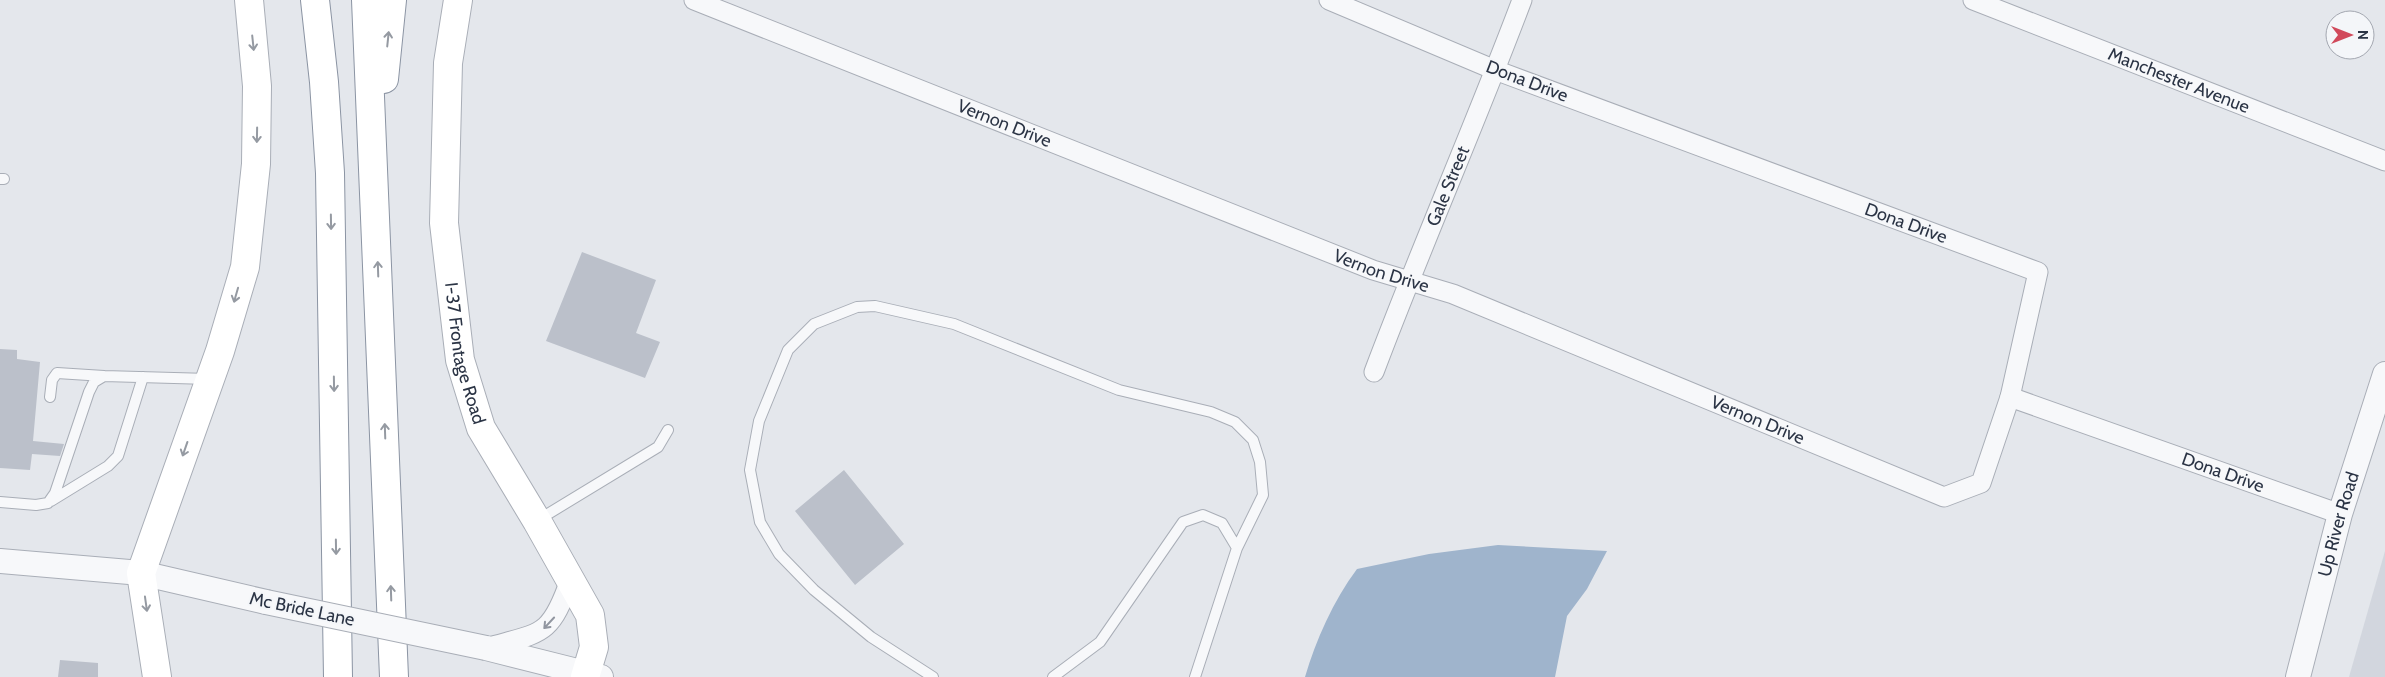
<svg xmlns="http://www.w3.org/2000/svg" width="2385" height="677" font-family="Cabin,sans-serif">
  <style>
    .built { fill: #d2d6de }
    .water { fill: #9fb4cc }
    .building { fill: #bbc0ca }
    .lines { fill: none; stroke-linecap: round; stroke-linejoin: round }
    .service-casing { stroke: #a9aeb7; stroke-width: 12 }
    .minor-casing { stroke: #a9aeb7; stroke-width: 21 }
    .tertiary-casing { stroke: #a9aeb7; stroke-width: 26 }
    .secondary-casing { stroke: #a9aeb7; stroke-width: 30 }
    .motorway-casing { stroke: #8b94a3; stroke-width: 30 }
    .service { stroke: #f7f8fa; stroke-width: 10 }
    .minor { stroke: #f7f8fa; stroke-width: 19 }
    .tertiary { stroke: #f7f8fa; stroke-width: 24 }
    .secondary { stroke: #fff; stroke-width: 28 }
    .motorway { stroke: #fff; stroke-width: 28 }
    .tertiary-bridge-casing { stroke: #a9aeb7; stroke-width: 26; stroke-linecap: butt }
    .tertiary-bridge { stroke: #f7f8fa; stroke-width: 24 }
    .oneway { stroke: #959aa2 }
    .oneway2 { stroke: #9196a0 }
    .labels { text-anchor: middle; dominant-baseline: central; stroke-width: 4; stroke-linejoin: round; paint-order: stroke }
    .street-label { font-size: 18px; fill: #2b3445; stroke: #f4f6f9 }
  </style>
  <rect width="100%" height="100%" fill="#e4e7ec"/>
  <path class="built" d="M 2385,551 L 2385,677 L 2349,677 Z"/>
  <path class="water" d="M 1498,545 L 1607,551 L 1587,589 L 1567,616 L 1555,677 L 1305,677 C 1316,640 1333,601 1357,569 L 1429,554 Z"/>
  <path class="building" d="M 582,252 L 656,280 L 636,333 L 660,342 L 645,378 L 546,341 Z
    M 0,349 L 17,350 L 17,359 L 40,362 L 33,441 L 64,444 L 60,456 L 32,454 L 30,470 L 0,468 Z
    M 844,470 L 904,544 L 855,585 L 795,511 Z
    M 60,660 L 98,663 L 98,677 L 58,677 Z"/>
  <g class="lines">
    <g class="service-casing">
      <path id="service" d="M 0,179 L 4,179
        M 50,397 L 52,380 L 57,373 L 104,376
        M 51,501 L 108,466 L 118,456 L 143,377
        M 0,502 L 36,505 L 48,503 L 55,493 L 89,392 L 94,382 L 104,376 L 209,379
        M 538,520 L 658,447 L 668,430
        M 933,677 L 871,637 L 814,590 L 779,554 L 760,522 L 750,470 L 759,421 L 788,350 L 814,324 L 857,307 L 875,306 L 954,324 L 1119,390 L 1211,412 L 1235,422 L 1253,440 L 1260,462 L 1263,495 L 1237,548
        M 1053,677 L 1100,642 L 1183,522 L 1203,515 L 1222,523 L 1237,548 L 1195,677"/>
    </g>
    <g class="minor-casing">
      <g id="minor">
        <path id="s1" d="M 694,0 L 1373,270 L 1453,294 L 1944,497 L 1981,483 L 2010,397 L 2038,272 L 1495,70 L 1329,0"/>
        <path id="s2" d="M 1973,0 L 2385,161"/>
        <path id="s3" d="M 1374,372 C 1421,247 1475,125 1522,0"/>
        <path id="s4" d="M 2010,397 L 2340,514"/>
        <path d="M 486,648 C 541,632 550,638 570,580"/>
      </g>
    </g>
    <g class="tertiary-casing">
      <g id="tertiary">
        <path d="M 0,561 L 141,573 L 266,602"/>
        <path d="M 486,648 L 601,677"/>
        <path id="s5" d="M 2298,677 L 2340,514 L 2385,374"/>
      </g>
    </g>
    <g class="secondary-casing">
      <g id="secondary">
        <path id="s6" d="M 458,0 L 448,63 L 444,223 L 460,360 L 481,428 L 537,521 L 590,615 L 594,647 L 585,677"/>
        <path d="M 157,677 L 141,573 L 220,351 L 245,267 L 256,164 L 257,86 L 249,0"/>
      </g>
    </g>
    <g class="motorway-casing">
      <path id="motorway" d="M 315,0 L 324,82 L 330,173 L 338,677
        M 366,0 L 394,677
        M 384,79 L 392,0"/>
    </g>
    <use href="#service" class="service"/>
    <use href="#minor" class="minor"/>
    <use href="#tertiary" class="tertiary"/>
    <use href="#secondary" class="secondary"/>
    <use href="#motorway" class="motorway"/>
    <g class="tertiary-bridge-casing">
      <path id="tertiary-bridge" d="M 266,602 L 486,648"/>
    </g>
    <use href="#tertiary-bridge" class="tertiary-bridge"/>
  </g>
  <defs><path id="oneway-shaft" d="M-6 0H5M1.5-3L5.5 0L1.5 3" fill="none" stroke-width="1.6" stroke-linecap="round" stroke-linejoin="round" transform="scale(1.25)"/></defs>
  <g class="oneway">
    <use href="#oneway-shaft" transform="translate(388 39) rotate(-84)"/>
    <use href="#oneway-shaft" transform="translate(253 43) rotate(84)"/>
    <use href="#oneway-shaft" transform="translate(257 135) rotate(91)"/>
    <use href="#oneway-shaft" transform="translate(331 222) rotate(89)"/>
    <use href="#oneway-shaft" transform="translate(378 269) rotate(-92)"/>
    <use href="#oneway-shaft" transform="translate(236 295) rotate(106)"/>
    <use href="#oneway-shaft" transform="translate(334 384) rotate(89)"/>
    <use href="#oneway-shaft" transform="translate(385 431) rotate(-92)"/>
    <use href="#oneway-shaft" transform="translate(185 449) rotate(109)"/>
    <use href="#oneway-shaft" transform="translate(336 547) rotate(89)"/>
    <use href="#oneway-shaft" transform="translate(391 593) rotate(-92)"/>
    <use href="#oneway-shaft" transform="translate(146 604) rotate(82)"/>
  </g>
  <use class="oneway2" href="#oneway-shaft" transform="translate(549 623) rotate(133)"/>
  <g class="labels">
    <g class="street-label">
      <text transform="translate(1527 81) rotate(21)">Dona Drive</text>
      <text stroke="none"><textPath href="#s2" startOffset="221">Manchester Avenue</textPath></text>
      <text stroke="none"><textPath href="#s1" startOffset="334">Vernon Drive</textPath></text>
      <text stroke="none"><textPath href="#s3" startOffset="200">Gale Street</textPath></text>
      <text transform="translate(1906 223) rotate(20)">Dona Drive</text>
      <text stroke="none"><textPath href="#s1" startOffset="739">Vernon Drive</textPath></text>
      <text stroke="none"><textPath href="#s6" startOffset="356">I-37 Frontage Road</textPath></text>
      <text stroke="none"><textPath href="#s1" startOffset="1144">Vernon Drive</textPath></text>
      <text stroke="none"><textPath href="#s4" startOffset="226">Dona Drive</textPath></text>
      <text stroke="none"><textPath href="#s5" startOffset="158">Up River Road</textPath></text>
      <text transform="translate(302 609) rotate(12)">Mc Bride Lane</text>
    </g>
  </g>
  <g transform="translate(2350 35) rotate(90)"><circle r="24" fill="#f4f6f9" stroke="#a4a8b1"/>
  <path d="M0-4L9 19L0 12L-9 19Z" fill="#d1495b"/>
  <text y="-8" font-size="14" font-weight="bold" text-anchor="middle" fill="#2b3445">N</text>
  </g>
</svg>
